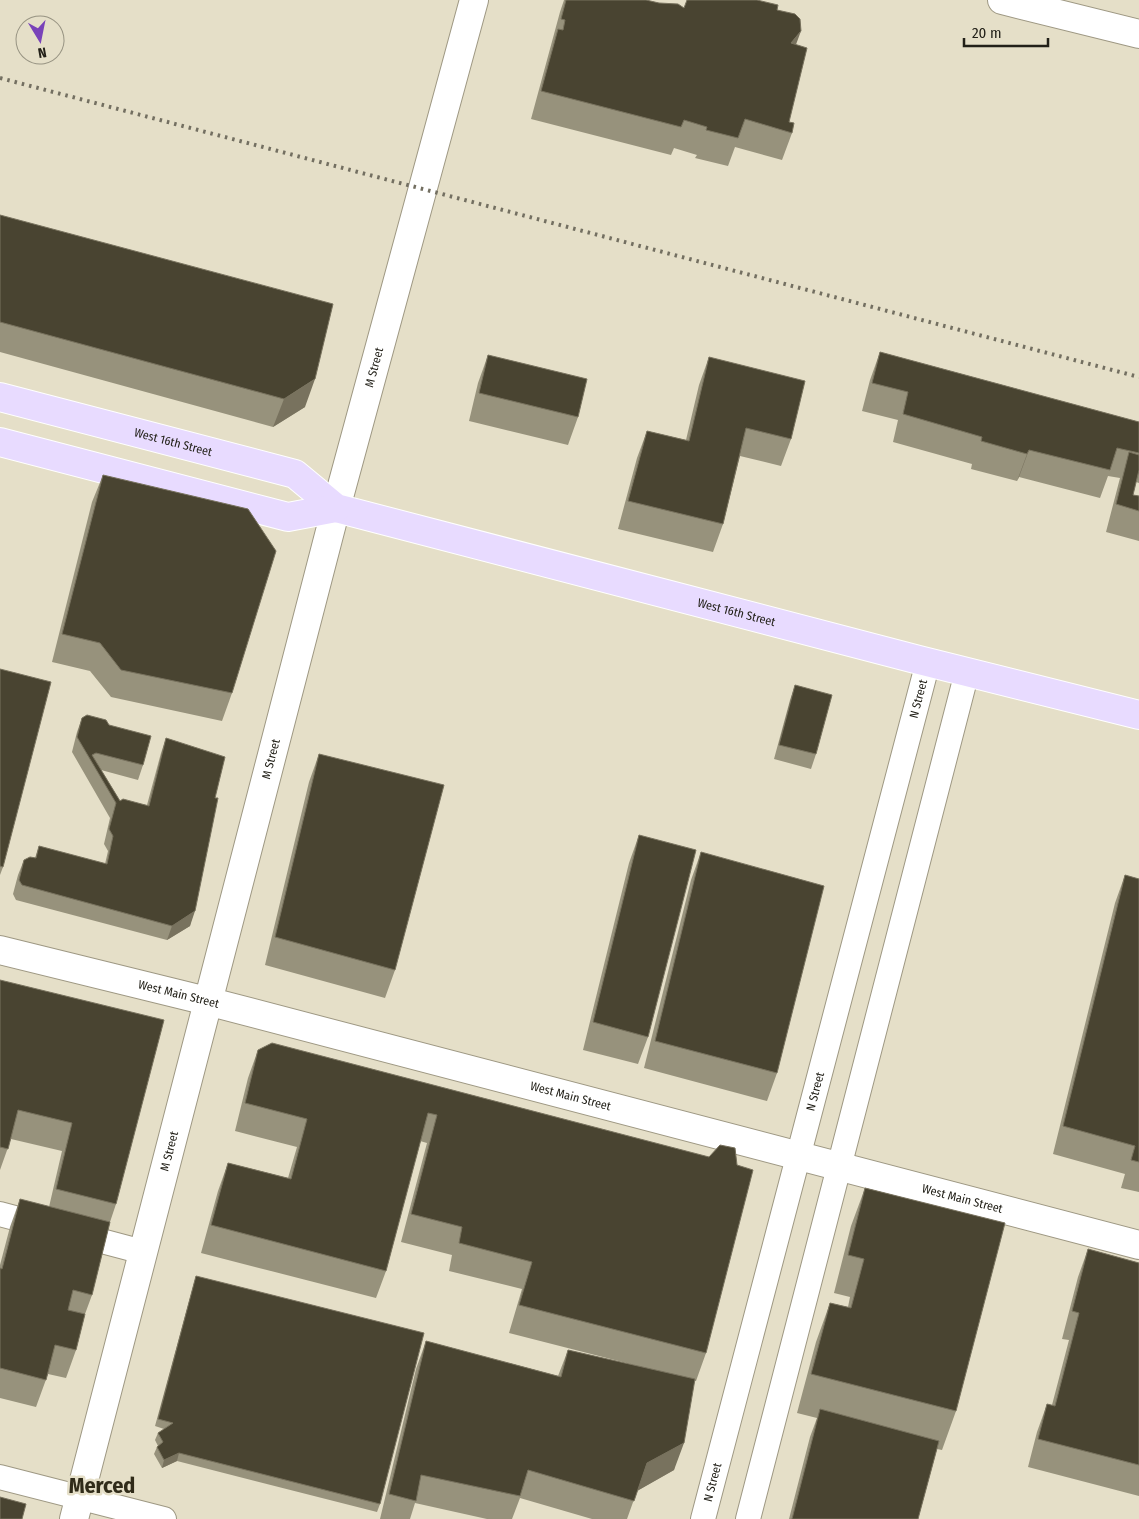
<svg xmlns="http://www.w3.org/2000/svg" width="1139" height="1519" font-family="'Fira Sans Condensed',sans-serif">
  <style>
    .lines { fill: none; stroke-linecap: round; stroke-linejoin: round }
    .minor-casing { stroke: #9e9883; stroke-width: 26 }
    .tertiary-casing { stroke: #9e9883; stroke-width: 30 }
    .primary-casing { stroke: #fff; stroke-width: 30 }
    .minor { stroke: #fff; stroke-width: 24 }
    .tertiary { stroke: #fff; stroke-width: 28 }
    .primary { stroke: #e8dbff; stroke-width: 28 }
    .rail { stroke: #736f61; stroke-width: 4; stroke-dasharray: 2.5 5; stroke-linecap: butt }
    .wall { fill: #97927c }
    .shaded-wall { fill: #78725e }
    .building { fill: #494431; stroke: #78725e }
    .labels { text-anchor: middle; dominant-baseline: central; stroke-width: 5; stroke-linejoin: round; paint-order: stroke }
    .street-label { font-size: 12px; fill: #222018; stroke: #e5dfc8 }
    .town-label { font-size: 22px; font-weight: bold; fill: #302b19; stroke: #e5dfc8 }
  </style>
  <rect width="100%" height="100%" fill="#e5dfc8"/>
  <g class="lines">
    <g class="minor-casing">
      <g id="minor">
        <path d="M 0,1214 L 143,1252"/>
        <path d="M 0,1477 L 164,1519"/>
        <path id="s1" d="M 703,1519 L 928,662"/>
        <path d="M 748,1519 L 967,672"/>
      </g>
    </g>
    <g class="tertiary-casing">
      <g id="tertiary">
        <path d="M 1002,0 L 1139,34"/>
        <path id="s2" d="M 0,950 L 207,1001 L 1139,1245"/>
        <path id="s3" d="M 74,1519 L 336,508 L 474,0"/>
      </g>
    </g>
    <g class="primary-casing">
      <g id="primary">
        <path id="s4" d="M 0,397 L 295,474 L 336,508 L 919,660 L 1139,715"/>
        <path d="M 0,442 L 288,517 L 336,508"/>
      </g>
    </g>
    <use href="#minor" class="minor"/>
    <use href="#tertiary" class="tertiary"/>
    <use href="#primary" class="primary"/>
    <path class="rail" d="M 0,78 L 1139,377"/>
  </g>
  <path class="wall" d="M 564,0 L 646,0 L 659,3 L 684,8 L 777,10 L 796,44 L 789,122 L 792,133 L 782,160 L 735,147 L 728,166 L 695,158 L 697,155 L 674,148 L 671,155 L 531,119 L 560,12 Z
    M 0,215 L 305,407 L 273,427 L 0,352 Z
    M 880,352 L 1139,422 L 1139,483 L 1136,482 L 1133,495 L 1139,496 L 1139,541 L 1106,532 L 1120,478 L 1108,476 L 1100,498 L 1019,477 L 1017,481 L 971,469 L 972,464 L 893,442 L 898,420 L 862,411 L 870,380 Z
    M 488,355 L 578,417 L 568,445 L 469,421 L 478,383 Z
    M 709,357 L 791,439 L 781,466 L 740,456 L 723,524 L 713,552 L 618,529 L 637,458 L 647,431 L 686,440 L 699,385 Z
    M 103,475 L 232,693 L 222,721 L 111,697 L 90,671 L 52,662 L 92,502 Z
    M 0,669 L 3,867 L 0,875 Z
    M 795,685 L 816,754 L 811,769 L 774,759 L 790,700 Z
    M 82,718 L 109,725 L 143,765 L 138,780 L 101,770 L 120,801 L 147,805 L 161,753 L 166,738 L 215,798 L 190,926 L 167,940 L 16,900 L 13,894 L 18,875 L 24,860 L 35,858 L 39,846 L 105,864 L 108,851 L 104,844 L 110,818 L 72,752 L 77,732 Z
    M 319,754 L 395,970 L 385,998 L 265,965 L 309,782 Z
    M 639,835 L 648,1037 L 638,1064 L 583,1050 L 629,863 Z
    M 701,852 L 777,1073 L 767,1101 L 644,1068 L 691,880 Z
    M 1125,875 L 1139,879 L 1139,1192 L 1121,1188 L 1125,1174 L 1053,1154 L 1115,903 Z
    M 0,980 L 116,1204 L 110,1222 L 92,1295 L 85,1314 L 76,1350 L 66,1378 L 48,1374 L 36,1407 L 0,1398 L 0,1265 L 10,1227 L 20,1199 L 49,1207 L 62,1151 L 11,1139 L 0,1170 Z
    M 258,1050 L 709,1157 L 706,1353 L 696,1381 L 694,1381 L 674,1470 L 637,1491 L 627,1519 L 592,1519 L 520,1498 L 512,1519 L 487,1519 L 415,1503 L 410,1519 L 380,1519 L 416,1369 L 426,1341 L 558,1376 L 568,1350 L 642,1367 L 509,1333 L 522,1289 L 449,1271 L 452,1255 L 401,1242 L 427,1143 L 420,1141 L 386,1271 L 376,1298 L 201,1253 L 218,1191 L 228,1163 L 288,1178 L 297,1147 L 235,1131 L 248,1078 Z
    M 865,1188 L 956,1411 L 942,1450 L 937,1449 L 918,1519 L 789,1519 L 810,1437 L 817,1418 L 797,1413 L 816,1342 L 830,1303 L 848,1307 L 850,1297 L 834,1293 L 851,1226 Z
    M 1088,1249 L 1139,1263 L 1139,1496 L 1028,1467 L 1037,1432 L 1047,1404 L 1052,1405 L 1069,1340 L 1062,1339 L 1078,1277 Z
    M 196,1276 L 380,1504 L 377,1512 L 177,1461 L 162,1468 L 154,1454 L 157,1447 L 158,1446 L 155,1440 L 158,1433 L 164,1429 L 155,1426 L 194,1283 Z"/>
  <path class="shaded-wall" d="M 801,31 L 791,58 L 791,43 Z
    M 315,379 L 305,407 L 273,427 L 284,399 Z
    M 1029,450 L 1019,477 L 1017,481 L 1027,454 Z
    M 195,911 L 190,926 L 167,940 L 172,926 Z
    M 684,1443 L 674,1470 L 637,1491 L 647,1463 Z
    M 179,1453 L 177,1461 L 162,1468 L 164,1460 Z"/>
  <path class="building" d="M 566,0 L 646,0 L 659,3 L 678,4 L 684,8 L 687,0 L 757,0 L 778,5 L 777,10 L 795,14 L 800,19 L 801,31 L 791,43 L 807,48 L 789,122 L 794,123 L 792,133 L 745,119 L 738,138 L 706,130 L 707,127 L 684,120 L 681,127 L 541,91 L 558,29 L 563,30 L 565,20 L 561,19 Z
    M 0,215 L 333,304 L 315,379 L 284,399 L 0,322 Z
    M 880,352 L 1139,422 L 1139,453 L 1117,448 L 1110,470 L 1029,450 L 1027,454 L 981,441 L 982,437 L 903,414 L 908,392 L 872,383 Z
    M 488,355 L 587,379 L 578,417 L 479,393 Z
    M 709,357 L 805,381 L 791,439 L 746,428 L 723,524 L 628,501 L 647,431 L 689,441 Z
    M 1129,452 L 1139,455 L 1139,470 L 1133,495 L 1139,496 L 1139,511 L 1116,504 Z
    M 103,475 L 248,509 L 276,551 L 232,693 L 121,670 L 100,643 L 62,634 Z
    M 0,669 L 51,682 L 3,867 L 0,866 Z
    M 795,685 L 832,695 L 816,754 L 779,745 Z
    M 87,715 L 106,720 L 109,725 L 151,736 L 143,765 L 96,753 L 92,755 L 120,801 L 123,799 L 149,806 L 166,738 L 225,757 L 215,798 L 218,798 L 195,911 L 172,926 L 22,885 L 19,880 L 24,860 L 30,857 L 36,858 L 39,846 L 107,864 L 113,836 L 109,829 L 116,803 L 77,737 L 82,718 Z
    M 319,754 L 444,785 L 395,970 L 275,937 Z
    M 639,835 L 696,850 L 648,1037 L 593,1022 Z
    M 701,852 L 824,886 L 777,1073 L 655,1041 Z
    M 1125,875 L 1139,879 L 1139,1162 L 1131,1160 L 1135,1146 L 1063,1126 Z
    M 0,980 L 164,1020 L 116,1204 L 56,1189 L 72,1123 L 18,1110 L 8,1149 L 0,1147 Z
    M 272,1043 L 709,1157 L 720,1145 L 735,1148 L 737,1165 L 753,1170 L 706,1353 L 519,1305 L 532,1262 L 459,1243 L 462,1227 L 411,1214 L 437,1115 L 428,1113 L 386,1271 L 211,1225 L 228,1163 L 291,1179 L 307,1119 L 245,1103 L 258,1050 Z
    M 865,1188 L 1005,1223 L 956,1411 L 811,1374 L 830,1303 L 851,1308 L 864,1259 L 848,1255 Z
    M 20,1199 L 110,1222 L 92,1295 L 73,1290 L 68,1310 L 85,1314 L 76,1350 L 55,1345 L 46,1380 L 0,1368 L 0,1268 L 2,1269 Z
    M 1088,1249 L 1139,1263 L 1139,1465 L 1038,1439 L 1047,1404 L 1055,1406 L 1079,1313 L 1072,1311 Z
    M 196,1276 L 424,1333 L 380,1504 L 179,1453 L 164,1460 L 157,1447 L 163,1442 L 158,1433 L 173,1423 L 158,1419 Z
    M 426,1341 L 561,1377 L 568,1350 L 695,1379 L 684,1443 L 647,1463 L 634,1501 L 528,1470 L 520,1496 L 421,1475 L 416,1501 L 389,1494 Z
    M 820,1409 L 939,1441 L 918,1519 L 792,1519 Z
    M 0,1497 L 26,1504 L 22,1519 L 0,1519 Z"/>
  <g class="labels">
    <g class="street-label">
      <text stroke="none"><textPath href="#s3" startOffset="1190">M Street</textPath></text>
      <text stroke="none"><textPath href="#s4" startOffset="179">West 16th Street</textPath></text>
      <text stroke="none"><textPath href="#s4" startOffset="772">West 16th Street</textPath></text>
      <text stroke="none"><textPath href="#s1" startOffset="848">N Street</textPath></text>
      <text stroke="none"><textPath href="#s3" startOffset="785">M Street</textPath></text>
      <text stroke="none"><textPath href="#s2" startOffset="184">West Main Street</textPath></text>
      <text stroke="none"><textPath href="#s1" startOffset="442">N Street</textPath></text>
      <text stroke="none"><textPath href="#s2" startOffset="589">West Main Street</textPath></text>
      <text stroke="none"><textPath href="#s3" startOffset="380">M Street</textPath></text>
      <text stroke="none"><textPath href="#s2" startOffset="994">West Main Street</textPath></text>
      <text stroke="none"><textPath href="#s1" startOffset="38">N Street</textPath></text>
    </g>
    <g class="town-label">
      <text x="102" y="1485">Merced</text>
    </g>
  </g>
  <g transform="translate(40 40) rotate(170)"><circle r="24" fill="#e5dfc8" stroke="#979382"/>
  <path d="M0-4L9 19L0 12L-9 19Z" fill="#7942b9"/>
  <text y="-8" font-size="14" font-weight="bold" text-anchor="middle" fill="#222018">N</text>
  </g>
  <path d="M964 38v8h84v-8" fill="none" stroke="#222018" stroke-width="2.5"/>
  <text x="972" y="38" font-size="15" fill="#222018" stroke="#e5dfc8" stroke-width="4" paint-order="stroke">20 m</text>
</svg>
